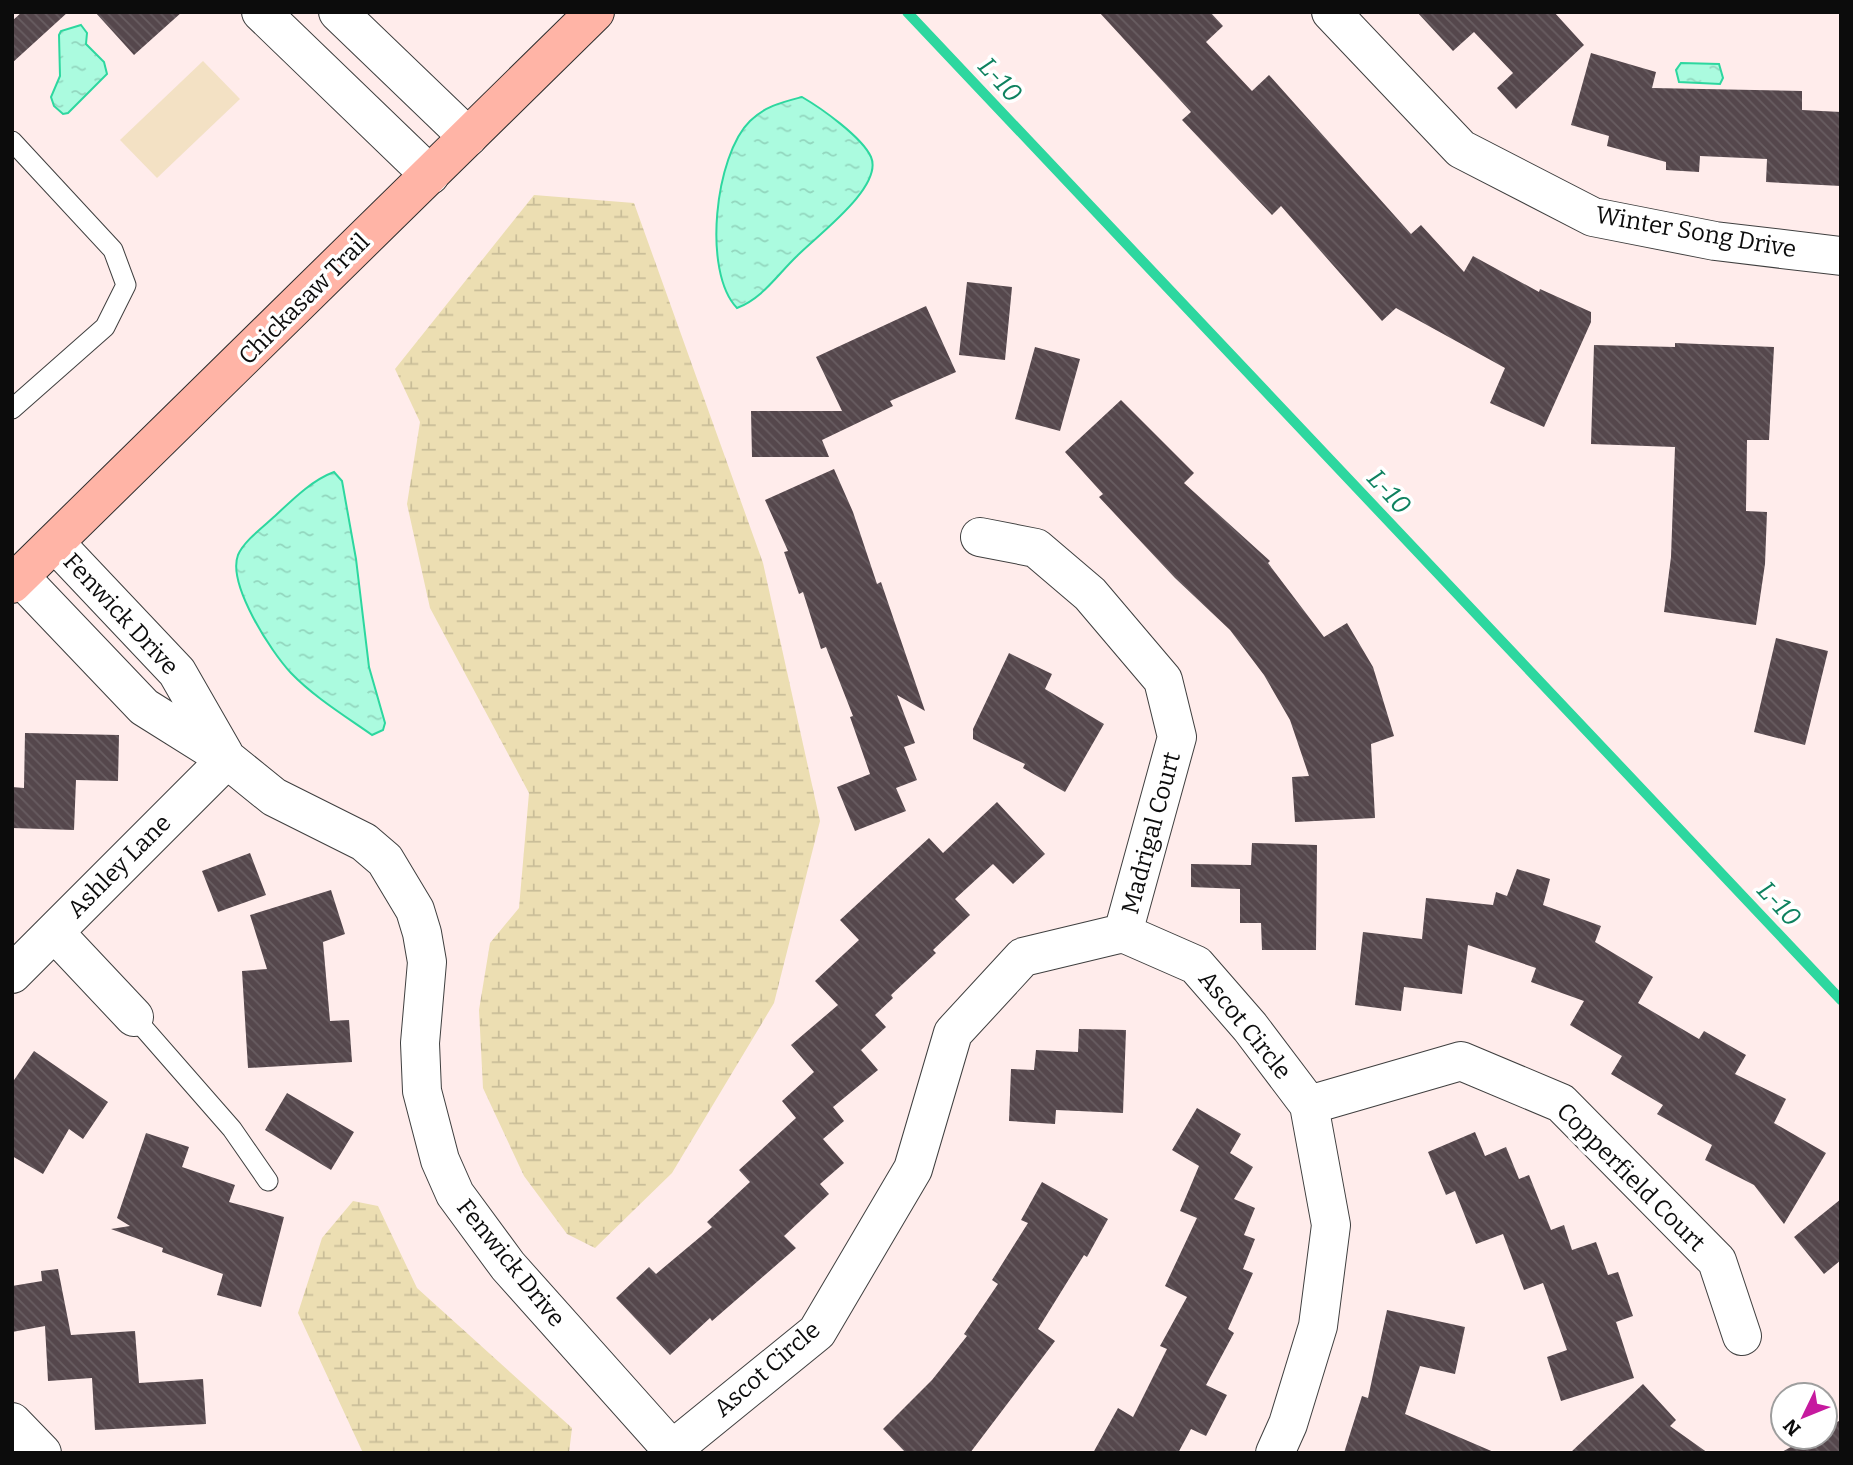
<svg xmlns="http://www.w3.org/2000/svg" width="1853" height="1465" font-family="Bitter,serif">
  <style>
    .wetland { fill: url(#wetland-marsh) }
    .pitch { fill: #f3e1c4 }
    .water { fill: url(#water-ripples); stroke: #2dd79f; stroke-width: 2 }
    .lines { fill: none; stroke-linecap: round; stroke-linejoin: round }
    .stream { stroke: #2dd79f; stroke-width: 10 }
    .building { fill: url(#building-back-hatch) }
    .lane-casing { stroke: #3f3f3f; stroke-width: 21 }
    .street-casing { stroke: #3f3f3f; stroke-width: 40 }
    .secondary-casing { stroke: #2e2e2e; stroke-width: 40 }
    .lane { stroke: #fff; stroke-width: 19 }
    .street { stroke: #fff; stroke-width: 38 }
    .secondary { stroke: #ffb4a6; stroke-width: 38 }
    .labels { text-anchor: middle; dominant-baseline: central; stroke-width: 7; stroke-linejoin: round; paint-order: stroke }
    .street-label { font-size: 24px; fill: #0c0c0c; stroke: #fff }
    .water-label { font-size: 26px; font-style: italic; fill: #0e815f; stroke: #fff }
  </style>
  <defs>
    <pattern id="wetland-marsh" width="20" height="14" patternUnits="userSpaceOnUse" patternTransform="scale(1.75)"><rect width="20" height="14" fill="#ecdeb2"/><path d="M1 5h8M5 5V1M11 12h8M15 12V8" fill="none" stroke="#c9bd98"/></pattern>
    <pattern id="water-ripples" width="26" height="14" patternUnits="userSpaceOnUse" patternTransform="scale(1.75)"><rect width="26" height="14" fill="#abfbdf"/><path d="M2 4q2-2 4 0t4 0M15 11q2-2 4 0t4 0" fill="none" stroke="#92d6be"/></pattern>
    <pattern id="building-back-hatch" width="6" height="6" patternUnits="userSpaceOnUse" patternTransform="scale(1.75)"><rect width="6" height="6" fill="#55474c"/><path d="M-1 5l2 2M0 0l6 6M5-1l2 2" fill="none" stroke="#685d61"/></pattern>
  </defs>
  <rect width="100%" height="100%" fill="#ffeceb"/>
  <path class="wetland" d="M 534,195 L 634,203 L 763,563 L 820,821 L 774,1003 L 672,1173 L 595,1248 L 567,1234 L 524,1176 L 483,1088 L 479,1010 L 490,943 L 519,908 L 529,793 L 430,608 L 407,504 L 420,422 L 395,369 Z
    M 353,1201 L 378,1206 L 417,1288 L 572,1428 L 569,1453 L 363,1453 L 298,1313 L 322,1238 Z"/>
  <path class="pitch" d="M 203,61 L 240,99 L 157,178 L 120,140 Z"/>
  <path class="water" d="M 81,25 L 87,33 L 86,44 L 104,62 L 107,74 L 68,113 L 63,114 L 54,106 L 51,97 L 60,76 L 59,35 L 61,31 Z
    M 1681,63 L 1719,64 L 1723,78 L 1720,84 L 1679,82 L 1676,70 Z
    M 802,97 C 821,108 862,137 871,157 C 884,187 815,237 797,256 C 777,275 763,298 737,308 C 702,272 715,155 750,121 C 765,106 783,102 802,97 Z
    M 334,472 L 342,481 L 356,559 L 369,667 L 385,723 L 383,730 L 372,735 C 345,716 314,697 291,673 C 271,652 227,584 238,555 C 244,541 263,527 275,516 C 292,500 312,480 334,472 Z"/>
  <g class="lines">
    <path class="stream" d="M 907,12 L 1841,1000"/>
  </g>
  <path class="building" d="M 22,12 L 68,12 L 12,63 L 12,21 Z
    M 95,12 L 182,12 L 134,55 Z
    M 1099,12 L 1210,12 L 1223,26 L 1206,42 L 1252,91 L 1269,75 L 1411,234 L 1421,225 L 1464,272 L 1473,256 L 1539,292 L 1540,289 L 1591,312 L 1591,322 L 1544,427 L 1490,403 L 1505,368 L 1396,308 L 1382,321 L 1281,206 L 1272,215 L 1182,120 L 1191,112 Z
    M 1417,12 L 1554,12 L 1584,45 L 1516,109 L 1497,88 L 1513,73 L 1474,32 L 1453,51 Z
    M 1591,53 L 1656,72 L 1652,88 L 1802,91 L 1802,110 L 1841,112 L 1841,186 L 1766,182 L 1767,159 L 1700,156 L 1699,172 L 1666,170 L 1666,162 L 1607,146 L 1609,136 L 1571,125 Z
    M 967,282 L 1012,287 L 1005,360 L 959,355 Z
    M 926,306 L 956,372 L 890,401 L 893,406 L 822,440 L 829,457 L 752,457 L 751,411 L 842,411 L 816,357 Z
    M 1675,343 L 1774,347 L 1769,440 L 1747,440 L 1746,511 L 1767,512 L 1765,564 L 1756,625 L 1664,612 L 1671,557 L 1675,447 L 1591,444 L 1594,345 L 1675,347 Z
    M 1035,347 L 1080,359 L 1060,431 L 1015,419 Z
    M 1121,400 L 1194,473 L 1184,483 L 1270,561 L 1268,563 L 1324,637 L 1347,623 L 1373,667 L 1394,736 L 1371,744 L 1375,818 L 1295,822 L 1292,777 L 1309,776 L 1290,720 L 1264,675 L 1230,630 L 1175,578 L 1099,497 L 1103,494 L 1065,452 Z
    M 834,469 L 853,512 L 877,584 L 881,582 L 925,711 L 897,695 L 915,743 L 904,747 L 917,780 L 896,788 L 906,811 L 855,831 L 837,787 L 870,774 L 850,717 L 853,716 L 826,647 L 821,649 L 803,592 L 799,594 L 784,552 L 788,551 L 765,500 Z
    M 1776,638 L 1828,651 L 1805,745 L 1754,732 Z
    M 1009,653 L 1052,674 L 1045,689 L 1104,724 L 1065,792 L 1023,768 L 1025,764 L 973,739 L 973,729 Z
    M 25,733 L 119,735 L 118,781 L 76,780 L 74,830 L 12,828 L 12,787 L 24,788 Z
    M 997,802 L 1045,854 L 1013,884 L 993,864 L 955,899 L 970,915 L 933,950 L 936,953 L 891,995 L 893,998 L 875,1015 L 886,1027 L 861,1050 L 878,1070 L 833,1107 L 844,1121 L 823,1139 L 844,1163 L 820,1184 L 829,1194 L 784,1236 L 796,1248 L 712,1321 L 710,1318 L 670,1355 L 616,1298 L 649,1267 L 656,1274 L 712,1227 L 707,1222 L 750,1182 L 739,1170 L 796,1118 L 782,1101 L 814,1072 L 791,1045 L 838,1005 L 815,981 L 859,940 L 840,920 L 929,838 L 943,853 Z
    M 1252,843 L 1317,845 L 1316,950 L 1262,950 L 1261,923 L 1240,923 L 1240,889 L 1191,887 L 1191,864 L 1251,865 Z
    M 250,853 L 266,895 L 218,912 L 202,871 Z
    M 1517,869 L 1550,879 L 1543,905 L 1601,926 L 1595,942 L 1653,977 L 1638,1003 L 1699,1039 L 1704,1031 L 1746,1055 L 1735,1074 L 1786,1099 L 1774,1123 L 1826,1153 L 1784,1224 L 1754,1185 L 1705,1160 L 1712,1145 L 1657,1114 L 1663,1105 L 1611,1074 L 1622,1056 L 1570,1025 L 1584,1001 L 1531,982 L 1536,968 L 1468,945 L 1462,994 L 1404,987 L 1401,1011 L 1355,1005 L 1363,932 L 1422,939 L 1426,898 L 1493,905 L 1496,892 L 1507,896 Z
    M 331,890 L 345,934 L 323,942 L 330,1021 L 349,1020 L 352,1062 L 248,1068 L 242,971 L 267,969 L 250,915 Z
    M 1079,1029 L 1126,1030 L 1123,1113 L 1056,1110 L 1055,1124 L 1009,1121 L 1011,1069 L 1034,1070 L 1036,1050 L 1078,1052 Z
    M 34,1051 L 108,1102 L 83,1139 L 69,1129 L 43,1174 L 12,1156 L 12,1083 Z
    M 287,1093 L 354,1132 L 331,1170 L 265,1130 Z
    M 1197,1108 L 1241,1134 L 1230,1153 L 1253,1167 L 1234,1199 L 1255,1208 L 1244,1235 L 1255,1239 L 1243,1269 L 1253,1273 L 1228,1329 L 1234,1333 L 1206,1385 L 1227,1395 L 1206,1436 L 1191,1429 L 1178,1453 L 1093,1453 L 1118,1408 L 1133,1417 L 1167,1349 L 1160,1346 L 1187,1297 L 1165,1286 L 1197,1218 L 1180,1211 L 1199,1166 L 1172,1150 Z
    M 1475,1132 L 1485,1156 L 1506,1147 L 1519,1179 L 1529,1175 L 1551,1230 L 1564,1225 L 1572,1250 L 1596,1242 L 1608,1275 L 1618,1272 L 1633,1316 L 1616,1322 L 1634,1378 L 1561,1401 L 1547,1357 L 1567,1350 L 1543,1283 L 1524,1290 L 1503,1234 L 1476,1244 L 1455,1191 L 1446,1195 L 1428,1152 Z
    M 146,1133 L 189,1147 L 182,1167 L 235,1185 L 229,1202 L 284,1217 L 261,1307 L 217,1295 L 223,1274 L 162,1252 L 163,1248 L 111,1229 L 130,1226 L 117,1218 Z
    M 1042,1182 L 1108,1219 L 1087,1257 L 1084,1255 L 1038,1329 L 1055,1341 L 970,1453 L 906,1453 L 883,1429 L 932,1380 L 967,1336 L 964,1334 L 998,1284 L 992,1280 L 1028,1223 L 1021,1220 Z
    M 1841,1199 L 1841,1260 L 1824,1274 L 1794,1237 Z
    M 58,1269 L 71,1335 L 135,1331 L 139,1383 L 203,1379 L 206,1424 L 95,1430 L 92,1378 L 48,1381 L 45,1326 L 12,1332 L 12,1286 L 42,1281 L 41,1271 Z
    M 1387,1310 L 1465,1327 L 1455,1374 L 1420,1366 L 1405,1414 L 1496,1453 L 1344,1453 L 1362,1396 L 1368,1398 Z
    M 1643,1384 L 1676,1420 L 1670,1426 L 1708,1453 L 1570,1453 Z
    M 1841,1420 L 1841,1453 L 1780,1453 L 1809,1437 L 1825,1437 L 1825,1428 Z"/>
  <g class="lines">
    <g class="lane-casing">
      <path id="lane" d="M 12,141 L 113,250 L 126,285 L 105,327 L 12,409
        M 134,1017 L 232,1129 L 268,1181"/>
    </g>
    <g class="street-casing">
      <path id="street" d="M 261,12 L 430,175
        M 338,12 L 468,137
        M 1331,12 L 1461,149 L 1593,217 L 1715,241 L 1841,256
        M 980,537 L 1036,548 L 1090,594 L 1163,680 L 1177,737 L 1123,933
        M 55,543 L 177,672 L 224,754
        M 20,577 L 144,707 L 227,759 L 274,797 L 364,842 L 385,860 L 415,910 L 422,933 L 427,962 L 420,1043 L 422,1091 L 440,1160 L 455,1194 L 508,1266 L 675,1453
        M 54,932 L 134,1017
        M 12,974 L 227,759
        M 1309,1105 L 1461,1061 L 1561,1103 L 1717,1261 L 1742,1336
        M 12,1422 L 42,1453
        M 673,1449 L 817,1332 L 913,1169 L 953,1033 L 1023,957 L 1123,933 L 1196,965 L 1250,1027 L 1309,1105 L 1331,1225 L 1318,1326 L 1288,1424 L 1275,1453"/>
    </g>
    <g class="secondary-casing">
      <path id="secondary" d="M 12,584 L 595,12"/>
    </g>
    <use href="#lane" class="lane"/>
    <use href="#street" class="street"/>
    <use href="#secondary" class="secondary"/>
  </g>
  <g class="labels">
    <g class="street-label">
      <text transform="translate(1696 232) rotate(10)">Winter Song Drive</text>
      <text transform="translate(304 299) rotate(-45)">Chickasaw Trail</text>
      <text transform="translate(121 614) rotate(47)">Fenwick Drive</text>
      <text transform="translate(1151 833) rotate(-75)">Madrigal Court</text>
      <text transform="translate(119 866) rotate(-45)">Ashley Lane</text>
      <text transform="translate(1245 1025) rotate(51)">Ascot Circle</text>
      <text transform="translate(1631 1177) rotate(45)">Copperfield Court</text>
      <text transform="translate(511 1263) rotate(51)">Fenwick Drive</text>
      <text transform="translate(767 1369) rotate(-41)">Ascot Circle</text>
    </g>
    <g class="water-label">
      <text transform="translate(1000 80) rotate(47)">L-10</text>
      <text transform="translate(1389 492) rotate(47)">L-10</text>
      <text transform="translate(1779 904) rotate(47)">L-10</text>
    </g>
  </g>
  <rect width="1853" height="1465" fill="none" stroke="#0c0c0c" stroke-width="28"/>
  <g transform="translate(1804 1416) rotate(227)"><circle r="33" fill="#ffffff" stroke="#9e9e9e" stroke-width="2"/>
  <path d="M0-5L12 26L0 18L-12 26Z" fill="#c61a9f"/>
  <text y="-10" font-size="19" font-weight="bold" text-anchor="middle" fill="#0c0c0c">N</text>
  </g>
</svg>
